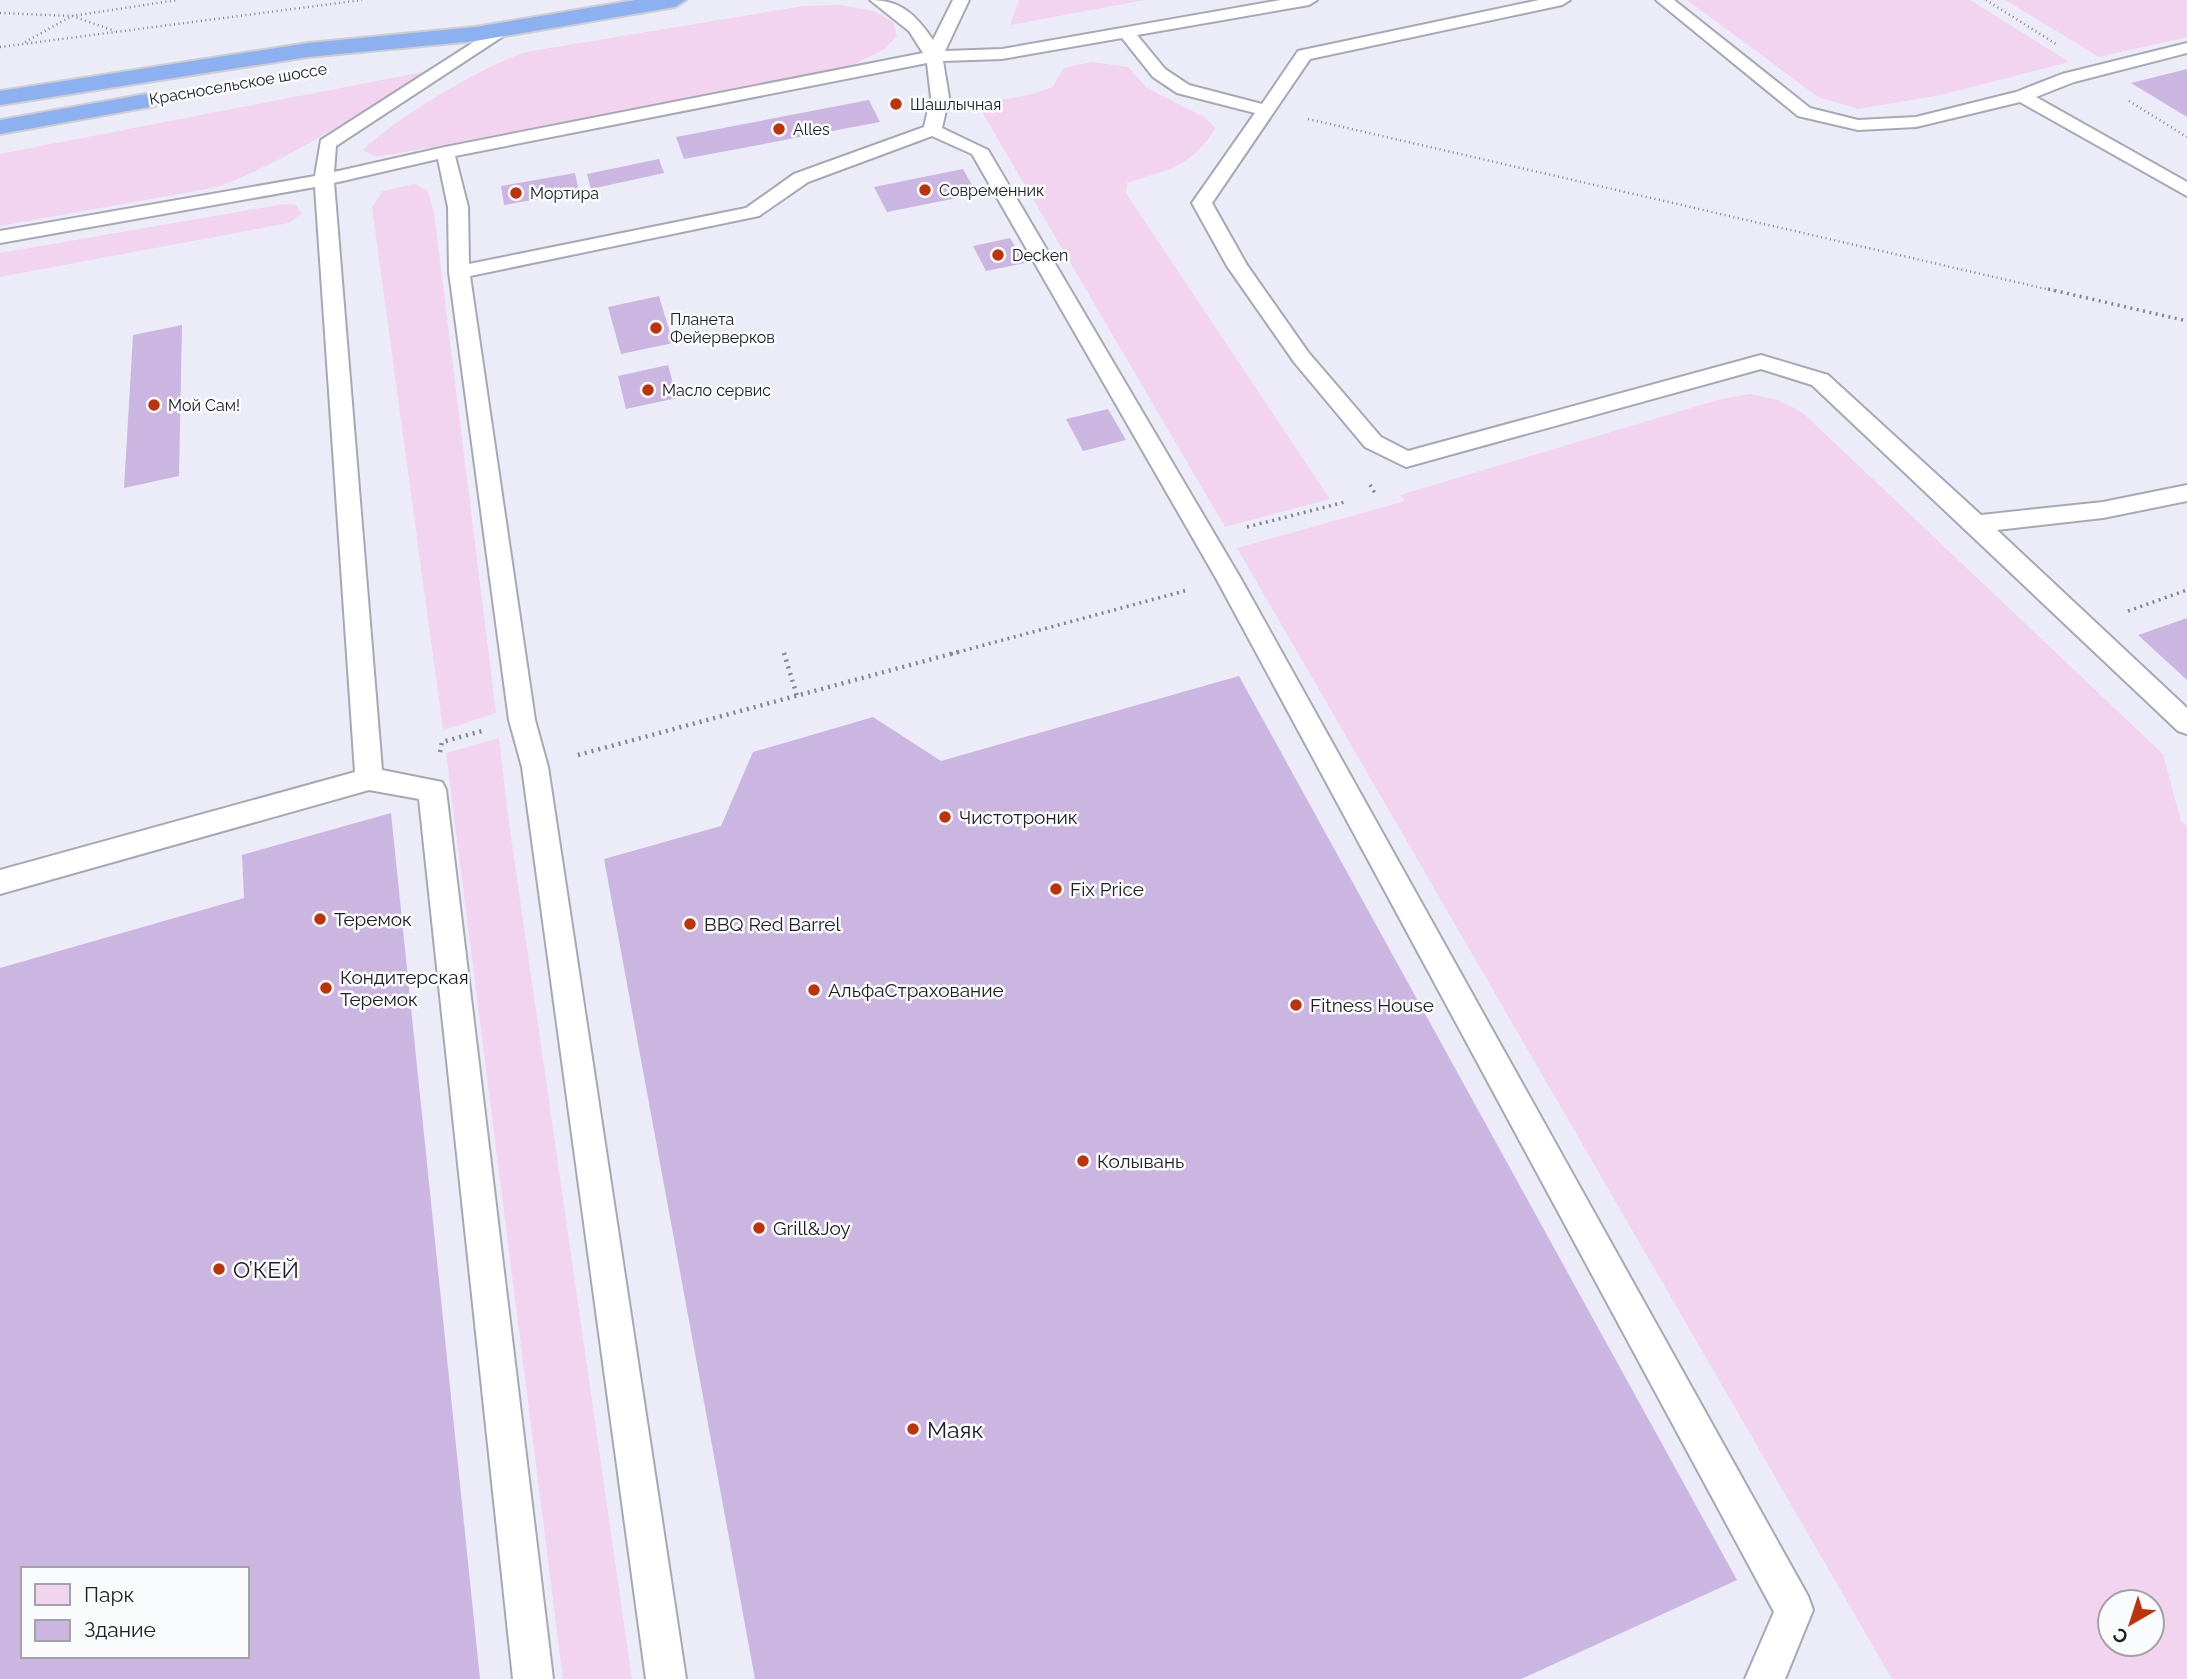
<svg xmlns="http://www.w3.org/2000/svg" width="2187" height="1679" font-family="Raleway,sans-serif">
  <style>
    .green { fill: #f2d4f0; fill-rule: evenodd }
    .building { fill: #cbb6e2; fill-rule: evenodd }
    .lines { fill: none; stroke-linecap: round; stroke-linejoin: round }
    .lane-casing { stroke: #a8a8b4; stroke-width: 4 }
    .highway-casing { stroke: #cececf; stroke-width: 4 }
    .path-far2 { stroke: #86868e; stroke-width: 2.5; stroke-dasharray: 1 3.5; stroke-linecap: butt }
    .path-far1 { stroke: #86868e; stroke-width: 3.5; stroke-dasharray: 2 4.5; stroke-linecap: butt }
    .path { stroke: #86868e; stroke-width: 4.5; stroke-dasharray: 2 5; stroke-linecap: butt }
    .lane { fill: #fff; fill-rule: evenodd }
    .highway { fill: #8db0f0; fill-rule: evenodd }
    .poi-dot { fill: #bd340b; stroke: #fafbfd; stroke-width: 2.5 }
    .labels { text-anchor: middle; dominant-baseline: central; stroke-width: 5; stroke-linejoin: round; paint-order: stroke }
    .far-street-label { font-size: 16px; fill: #202024; stroke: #fafbfd }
    .far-poi-label { font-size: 16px; fill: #202024; stroke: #fafbfd; text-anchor: start }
    .poi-label { font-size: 19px; fill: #202024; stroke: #fafbfd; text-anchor: start }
    .near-poi-label { font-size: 23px; fill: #202024; stroke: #fafbfd; text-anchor: start }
  </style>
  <rect width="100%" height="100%" fill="#ececf9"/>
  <path class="green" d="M 1019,0 L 1145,0 L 1010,25 Z
    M 1687,0 L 1970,0 L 2069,62 L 1941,95 L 1858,109 L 1818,97 Z
    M 2005,0 L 2187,0 L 2187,37 L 2099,57 Z
    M 842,5 L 874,11 L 893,22 L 897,36 L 885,49 L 843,70 L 400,153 L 376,157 L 363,150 C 394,119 484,65 526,52 L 803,6 Z
    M 1092,62 L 1128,67 L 1147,88 L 1206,118 L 1215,128 C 1192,168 1166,170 1127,183 L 1126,193 L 1330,499 L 1225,527 L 975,100 C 1003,101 1026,97 1053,87 L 1063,68 Z
    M 428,71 C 359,113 293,158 218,187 L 0,226 L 0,154 Z
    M 414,184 L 427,190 L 434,212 L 496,713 L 443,730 L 372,207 L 383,191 Z
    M 284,204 L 296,205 L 302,213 L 289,223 L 0,277 L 0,253 Z
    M 1750,394 L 1778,400 L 1802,412 L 2163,754 L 2181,821 L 2187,826 L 2187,1679 L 1892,1679 L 1237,548 L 1405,501 L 1400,495 L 1721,399 ZM 2110,1602 L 2152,1602 L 2152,1644 L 2110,1644 Z
    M 499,738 L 509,823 L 632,1679 L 563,1679 L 446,753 Z"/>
  <path class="building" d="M 2187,69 L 2187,117 L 2131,83 Z
    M 869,100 L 880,122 L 684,159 L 676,137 Z
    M 659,159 L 664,173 L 591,189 L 587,174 Z
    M 963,169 L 977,194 L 887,212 L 874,187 Z
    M 575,173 L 579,192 L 504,205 L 501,186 Z
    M 1010,238 L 1025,263 L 986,271 L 973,246 Z
    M 659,296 L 673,343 L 621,354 L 608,307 Z
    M 182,325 L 179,476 L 124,488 L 133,335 Z
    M 668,365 L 677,398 L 626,409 L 618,376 Z
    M 1108,409 L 1126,440 L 1083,451 L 1066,419 Z
    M 2187,618 L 2187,680 L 2138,635 Z
    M 1239,676 L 1737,1580 L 1521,1679 L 755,1679 L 604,859 L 721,826 L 753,752 L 873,717 L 941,761 Z
    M 391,813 L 480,1679 L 0,1679 L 0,968 L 244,898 L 242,855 ZM 23,1569 L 247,1569 L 247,1656 L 23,1656 Z"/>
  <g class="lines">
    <g class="lane-casing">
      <path id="lane" d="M 870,0 C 901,0 916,15 933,40 L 953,0 L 969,0 L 945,51 L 1002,49 L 1281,0 L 1317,0 L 1309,5 L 1137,35 L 1165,69 L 1189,85 L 1262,104 L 1298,51 L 1539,0 L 1570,0 L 1562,5 L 1310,59 L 1212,203 L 1247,265 L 1308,352 L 1381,437 L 1408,451 L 1761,355 L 1828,375 L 1981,515 L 2103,502 L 2187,485 L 2187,501 L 2103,518 L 1997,530 L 2187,708 L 2187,734 L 2178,731 L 1812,385 L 1761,369 L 1406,467 L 1365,447 L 1294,362 L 1227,266 L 1192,203 L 1255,113 L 1177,93 L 1153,77 L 1122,38 L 1002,59 L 943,61 L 949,97 L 942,128 L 988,150 L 1241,579 L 1808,1596 L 1813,1610 L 1785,1679 L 1745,1679 L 1774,1612 L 1217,580 L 972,154 L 932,136 L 808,182 L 759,216 L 470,276 L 535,720 L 548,767 L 686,1679 L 646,1679 L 522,767 L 509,720 L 449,272 L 448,207 L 438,159 L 334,183 L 382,770 L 442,782 L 446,790 L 553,1679 L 513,1679 L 419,799 L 369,790 L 0,894 L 0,870 L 355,772 L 315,187 L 0,243 L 0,231 L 315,176 L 321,140 L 502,24 L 508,25 L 508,33 L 336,146 L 334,172 L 445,147 L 923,53 L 909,31 ZM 927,63 L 931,97 L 924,127 L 794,174 L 746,208 L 469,264 L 468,207 L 455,156 Z
        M 1656,0 L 1674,0 L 1810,108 L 1858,120 L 1916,117 L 2016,92 L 2062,74 L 2187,43 L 2187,53 L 2074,82 L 2036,97 L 2187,182 L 2187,196 L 2020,102 L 1916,127 L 1858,130 L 1798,116 Z"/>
    </g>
    <g class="highway-casing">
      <path id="highway" d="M 636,0 L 686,0 L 675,7 L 475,41 L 308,57 L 0,105 L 0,91 L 308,43 L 475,27 Z
        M 146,94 L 155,96 L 158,101 L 155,106 L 0,134 L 0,120 Z"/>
    </g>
    <path class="path-far2" d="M 1986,0 L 2056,44
      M 0,13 L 72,16 L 177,0
      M 25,42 L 72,16 L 115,31
      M 0,47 L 362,0
      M 2129,101 L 2187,137
      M 1308,119 L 2055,291"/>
    <path class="path-far1" d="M 2048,289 L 2187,321
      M 1370,485 L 1375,493
      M 1247,527 L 1345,502
      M 2128,611 L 2187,590
      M 951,654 L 1188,590"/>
    <path class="path" d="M 784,653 L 797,696
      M 440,752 L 442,742 L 482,731
      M 578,755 L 958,652"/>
    <use href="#lane" class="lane"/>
    <use href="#highway" class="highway"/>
  </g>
  <g class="poi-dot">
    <circle cx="896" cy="104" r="7"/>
    <circle cx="779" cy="129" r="7"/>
    <circle cx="925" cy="190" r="7"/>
    <circle cx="516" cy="193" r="7"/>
    <circle cx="998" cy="255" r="7"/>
    <circle cx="656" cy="328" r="7"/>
    <circle cx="648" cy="390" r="7"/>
    <circle cx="154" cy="405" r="7"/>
    <circle cx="945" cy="817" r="7"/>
    <circle cx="1056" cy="889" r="7"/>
    <circle cx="320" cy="919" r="7"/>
    <circle cx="690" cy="924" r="7"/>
    <circle cx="326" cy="988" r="7"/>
    <circle cx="814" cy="990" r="7"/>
    <circle cx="1296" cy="1005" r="7"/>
    <circle cx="1083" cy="1161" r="7"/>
    <circle cx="759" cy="1228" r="7"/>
    <circle cx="219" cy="1269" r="7"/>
    <circle cx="913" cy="1429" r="7"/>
  </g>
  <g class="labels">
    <g class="far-street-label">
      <text transform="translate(238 84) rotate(-10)">Красносельское шоссе</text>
    </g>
    <g class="far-poi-label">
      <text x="910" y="104">Шашлычная</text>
      <text x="793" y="129">Alles</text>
      <text x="939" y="190">Современник</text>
      <text x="530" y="193">Мортира</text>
      <text x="1012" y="255">Decken</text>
      <text x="670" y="319">Планета<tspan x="670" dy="18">Фейерверков</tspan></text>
      <text x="662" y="390">Масло сервис</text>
      <text x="168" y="405">Мой Сам!</text>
    </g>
    <g class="poi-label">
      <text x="959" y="817">Чистотроник</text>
      <text x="1070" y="889">Fix Price</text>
      <text x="334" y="919">Теремок</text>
      <text x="704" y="924">BBQ Red Barrel</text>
      <text x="340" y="977">Кондитерская<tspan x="340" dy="22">Теремок</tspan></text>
      <text x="828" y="990">АльфаСтрахование</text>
      <text x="1310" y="1005">Fitness House</text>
      <text x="1097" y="1161">Колывань</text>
      <text x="773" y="1228">Grill&amp;Joy</text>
    </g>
    <g class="near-poi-label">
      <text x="233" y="1269">О’КЕЙ</text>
      <text x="927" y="1429">Маяк</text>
    </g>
  </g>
  <rect x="21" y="1567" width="228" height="91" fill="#fafbfd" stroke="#a3a3a6" stroke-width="2"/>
  <rect x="35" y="1584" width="35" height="21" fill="#f2d4f0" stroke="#a3a3a6" stroke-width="2"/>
  <text x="84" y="1602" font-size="21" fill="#202024">Парк</text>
  <rect x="35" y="1620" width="35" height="21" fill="#cbb6e2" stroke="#a3a3a6" stroke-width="2"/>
  <text x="84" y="1637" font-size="21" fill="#202024">Здание</text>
  <g transform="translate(2131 1623) rotate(219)"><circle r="33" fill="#fafbfd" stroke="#a3a3a6" stroke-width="2"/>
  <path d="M0-5L12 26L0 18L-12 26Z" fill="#bd340b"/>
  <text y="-10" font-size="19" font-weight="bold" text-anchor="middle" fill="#202024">С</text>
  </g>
</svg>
